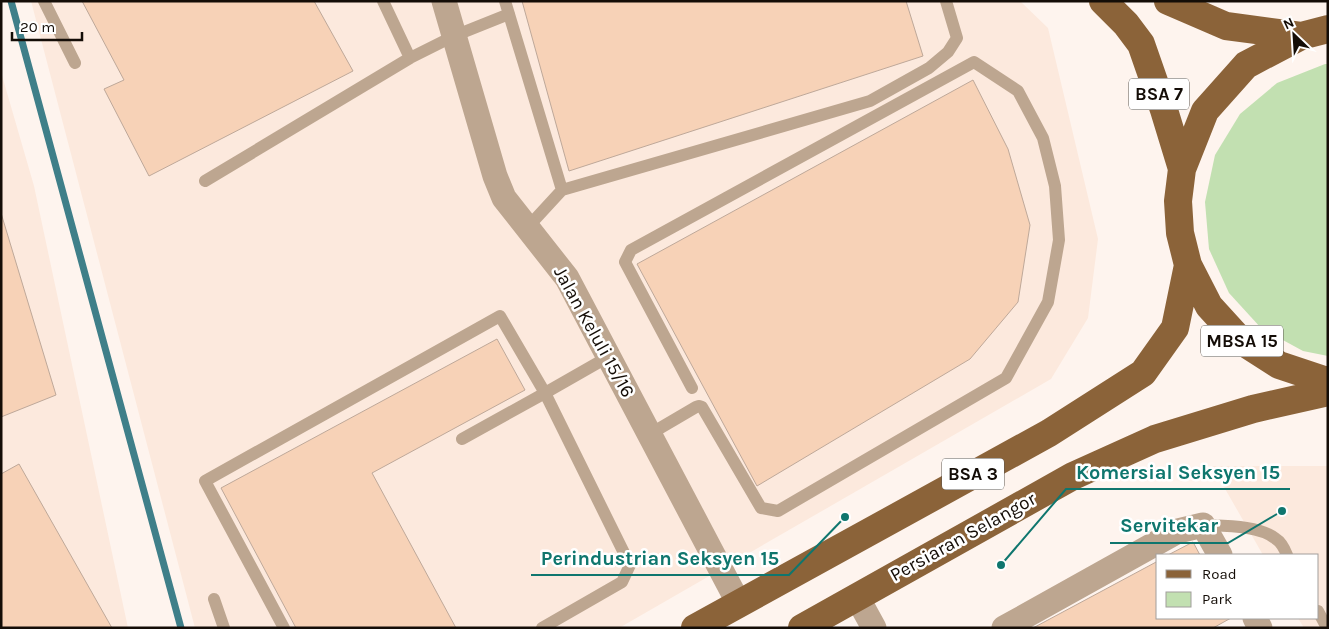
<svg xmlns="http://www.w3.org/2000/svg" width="1329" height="629" font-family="Karla,sans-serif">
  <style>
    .built { fill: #fce9dd }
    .green { fill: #c2e0b1 }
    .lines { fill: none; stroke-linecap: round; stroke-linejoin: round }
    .stream { stroke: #3f7f89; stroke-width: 7 }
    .building { fill: #f7d2b7; stroke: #bea899 }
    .lane { stroke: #bda690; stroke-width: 12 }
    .street { stroke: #bda690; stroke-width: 25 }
    .primary { stroke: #8b6339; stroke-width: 28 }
    .labels { text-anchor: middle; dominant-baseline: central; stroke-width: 5; stroke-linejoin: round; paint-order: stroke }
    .shield { fill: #fff; stroke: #5a5651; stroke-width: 1 }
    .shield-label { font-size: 18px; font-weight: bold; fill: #140d07 }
    .street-label { font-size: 19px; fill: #140d07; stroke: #fff }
    .leader { fill: none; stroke: #0f766e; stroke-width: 2 }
    .callout-dot { fill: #0f766e; stroke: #fff; stroke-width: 2 }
    .callout-label { font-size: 20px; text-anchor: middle; font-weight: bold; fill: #0f766e; stroke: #fff; stroke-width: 5; stroke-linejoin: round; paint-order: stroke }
  </style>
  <rect width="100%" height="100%" fill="#fef4ee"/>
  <path class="built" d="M 31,1 L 1020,1 L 1048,28 L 1098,239 L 1088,318 L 1051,379 L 619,628 L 195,628 Z
    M 1,72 L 34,186 L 128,628 L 1,628 Z
    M 1212,466 L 1328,466 L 1328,628 L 1304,628 L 1298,618 L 1318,618 L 1318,555 L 1263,555 Z"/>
  <path class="green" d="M 1325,64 L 1328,64 L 1328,356 L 1303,351 L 1261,328 L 1229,293 L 1209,249 L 1205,202 L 1215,155 L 1240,114 L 1277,83 Z"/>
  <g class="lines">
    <path class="stream" d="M 11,1 L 181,628"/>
  </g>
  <path class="building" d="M 82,1 L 314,1 L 353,71 L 149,176 L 104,89 L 124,80 Z
    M 522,1 L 906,1 L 923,56 L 569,171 Z
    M 973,80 L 1008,149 L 1030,225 L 1018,302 L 970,359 L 757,486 L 637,264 Z
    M 1,213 L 56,395 L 1,417 Z
    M 497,339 L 525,390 L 372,473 L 456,628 L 296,628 L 221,488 Z
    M 19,464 L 112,628 L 1,628 L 1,474 Z
    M 1193,542 L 1200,555 L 1168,555 Z
    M 1158,561 L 1158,618 L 1231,618 L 1213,628 L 1033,628 Z"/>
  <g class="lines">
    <path class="lane" d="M 44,1 L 75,63
      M 505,1 L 562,190
      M 410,58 L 454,36 L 509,14
      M 205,181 L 410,58 L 383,1
      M 527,228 L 562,190 L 870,101 L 929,68 L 948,52 L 957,38 L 946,1
      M 650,434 L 696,407 L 699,406 L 702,407 L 761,508 L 778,511 L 1006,378 L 1048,302 L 1059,240 L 1055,186 L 1043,138 L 1018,91 L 974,62 L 631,250 L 625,262 L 692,388
      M 1203,525 C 1224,526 1259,525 1276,539 C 1281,542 1285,550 1287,555
      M 214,599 L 224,628
      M 1318,611 L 1327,628
      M 284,628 L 205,481 L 500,316 L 545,393 L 462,439
      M 542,628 L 622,582 L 630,565 L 545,393 L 608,357"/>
    <path class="street" d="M 444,1 L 495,176 L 504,198 L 567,278 L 739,604
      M 857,597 L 874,628
      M 1255,618 L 1260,628
      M 1004,628 L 1178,531 L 1203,525 L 1220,555"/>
    <path class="primary" d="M 1103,1 L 1126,24 L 1141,44 L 1164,110 L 1182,169
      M 1168,1 L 1226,26 L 1301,36
      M 1328,29 L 1301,36 L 1246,65 L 1205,111 L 1182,169 L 1178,201 L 1180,233 L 1188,265 L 1209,306 L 1240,340 L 1279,365 L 1324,380 L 1328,380
      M 695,628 L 1049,433 L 1143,373 L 1175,328 L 1188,265
      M 802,628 L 1073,476 L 1155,439 L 1253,409 L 1328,392"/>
  </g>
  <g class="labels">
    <g class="shield">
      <rect x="1129" y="78.5" width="60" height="31" rx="4"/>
      <rect x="1201" y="325.5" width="82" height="31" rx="4"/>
      <rect x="942" y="458.5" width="62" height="31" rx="4"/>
    </g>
    <g class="shield-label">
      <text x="1159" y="94">BSA 7</text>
      <text x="1242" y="341">MBSA 15</text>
      <text x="973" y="474">BSA 3</text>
    </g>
    <g class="street-label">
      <text transform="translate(594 332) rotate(61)">Jalan Keluli 15/16</text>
      <text transform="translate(963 537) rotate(-29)">Persiaran Selangor</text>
    </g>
  </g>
  <path class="leader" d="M1001 565L1066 489H1290M1282 511L1228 543H1110M845 517L789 575H531"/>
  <g class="callout-dot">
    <circle cx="1001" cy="565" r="5"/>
    <circle cx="1282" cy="511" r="5"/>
    <circle cx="845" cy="517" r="5"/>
  </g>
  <g class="callout-label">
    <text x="1178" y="479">Komersial Seksyen 15</text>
    <text x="1169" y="532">Servitekar</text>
    <text x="660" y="565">Perindustrian Seksyen 15</text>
  </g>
  <rect width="1329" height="629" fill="none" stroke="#140d07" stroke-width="5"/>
  <rect x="1156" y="554" width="162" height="65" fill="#ffffff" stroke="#a19e9c"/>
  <rect x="1166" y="570" width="25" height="8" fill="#8b6339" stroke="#a19e9c"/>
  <text x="1202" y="579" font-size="15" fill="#140d07">Road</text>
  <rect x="1166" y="592" width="25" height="15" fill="#c2e0b1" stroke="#a19e9c"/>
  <text x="1202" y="604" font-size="15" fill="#140d07">Park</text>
  <g transform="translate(1294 35) rotate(335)" stroke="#ffffff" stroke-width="4" paint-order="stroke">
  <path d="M0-4L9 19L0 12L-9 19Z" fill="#140d07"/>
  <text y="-8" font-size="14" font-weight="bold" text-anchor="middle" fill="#140d07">N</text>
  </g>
  <path d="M12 32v8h70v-8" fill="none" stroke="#140d07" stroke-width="2.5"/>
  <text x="20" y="32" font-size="15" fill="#140d07" stroke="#ffffff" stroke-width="4" paint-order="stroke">20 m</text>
</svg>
